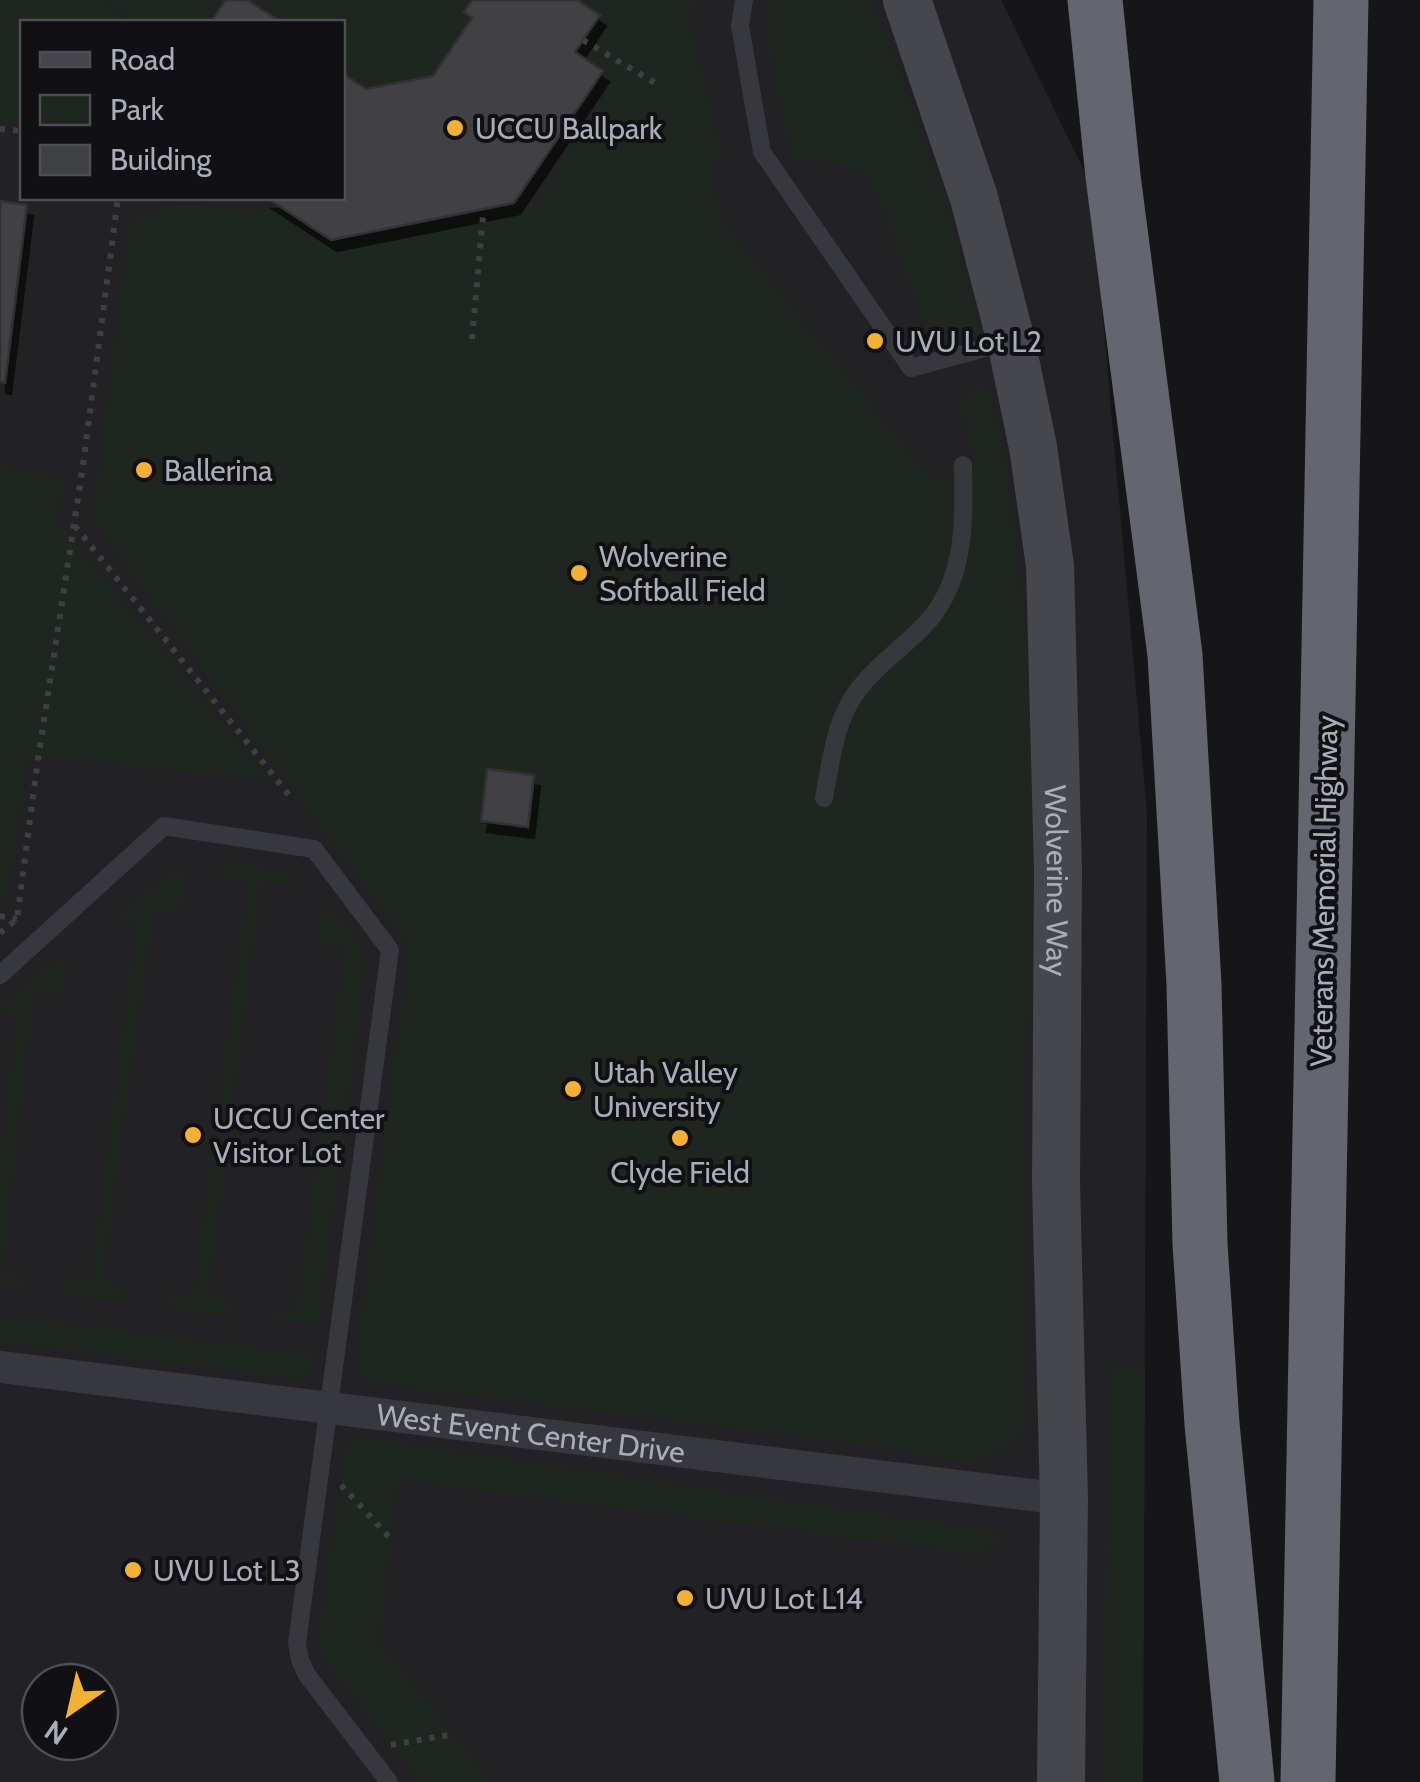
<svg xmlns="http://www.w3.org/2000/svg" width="1420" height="1782" font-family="Cabin,sans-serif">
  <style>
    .built { fill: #222225; fill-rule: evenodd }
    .green { fill: #1e261f; fill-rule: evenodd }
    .building { fill: #404145; stroke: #303034; stroke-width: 2.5; filter: url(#shadow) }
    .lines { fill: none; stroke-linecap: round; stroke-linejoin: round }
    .path { stroke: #3d3f44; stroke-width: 6; stroke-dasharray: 5 8; stroke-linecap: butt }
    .service { stroke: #37383d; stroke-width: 18 }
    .minor { stroke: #37383d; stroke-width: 32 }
    .secondary { stroke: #45474d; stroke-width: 48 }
    .motorway { stroke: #63666e; stroke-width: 55 }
    .poi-dot { fill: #f2b134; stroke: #111113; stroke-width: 4 }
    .labels { text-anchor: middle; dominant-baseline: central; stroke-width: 8; stroke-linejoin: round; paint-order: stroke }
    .poi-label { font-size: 30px; fill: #a8adb8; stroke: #111113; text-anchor: start }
    .street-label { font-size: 30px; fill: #a8adb8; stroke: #111113 }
  </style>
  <defs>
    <filter id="shadow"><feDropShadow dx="6" dy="11" stdDeviation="0" flood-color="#0009"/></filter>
  </defs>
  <rect width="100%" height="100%" fill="#161618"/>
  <path class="built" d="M 0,0 L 1001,0 L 1091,185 L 1147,813 L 1143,1782 L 0,1782 ZM 22,22 L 342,22 L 342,198 L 22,198 ZM 40,1682 L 100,1682 L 100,1742 L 40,1742 Z"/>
  <path class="green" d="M 0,0 L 98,0 L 132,22 L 22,22 L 22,125 L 0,122 Z
    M 104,0 L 698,0 L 688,16 L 721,152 L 710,169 L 720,218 L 932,482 L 977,464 L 958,403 C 966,391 973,384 989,388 L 1006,470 L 1032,688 L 1040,908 L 1024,1065 L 1025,1428 L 1008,1447 L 975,1463 L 834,1441 L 366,1383 L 357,1360 L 409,950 L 403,939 L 93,521 L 132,213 L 162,215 L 164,203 L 265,212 L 270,203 L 263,198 L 342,198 L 342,22 L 137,22 ZM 604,73 L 615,80 L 536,201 L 517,204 Z
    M 771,0 L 871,0 L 944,196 L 980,331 L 972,341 L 932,344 L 869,175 L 816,157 L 793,161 C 784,116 762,45 771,0 Z
    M 0,465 L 64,478 L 57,522 L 271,781 L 29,755 L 7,899 L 0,898 Z
    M 228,863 L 282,870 L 288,874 L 290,881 L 286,885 L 261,884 L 208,1296 L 233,1302 L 236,1305 L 234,1313 L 230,1316 L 172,1309 L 167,1305 L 167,1297 L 171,1294 L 194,1294 L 248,882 L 223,878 L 220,872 L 222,864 Z
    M 180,872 L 184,876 L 181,908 L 174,912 L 153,912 L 102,1281 L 119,1284 L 126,1287 L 123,1299 L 116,1301 L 67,1294 L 62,1291 L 66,1280 L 72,1278 L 92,1279 L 137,921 L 121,919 L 118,915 L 121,910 L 173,873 Z
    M 329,908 L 335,912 L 363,948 L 365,969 L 318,1321 C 307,1327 280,1325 271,1316 L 277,1307 L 297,1309 L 305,1258 L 345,949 L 322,944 C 317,934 318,913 329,908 Z
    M 60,961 L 65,963 L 60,995 L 34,990 L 2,1272 L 23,1277 L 26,1282 L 23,1287 L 0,1286 L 0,1160 L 18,1015 L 0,1012 L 0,1005 L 53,962 Z
    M 0,1315 L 311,1354 L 314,1360 L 311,1371 L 301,1380 L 0,1342 Z
    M 1109,1363 L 1145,1366 L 1143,1782 L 1105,1782 Z
    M 358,1436 L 1010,1533 L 977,1554 L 398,1480 L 379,1642 L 487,1777 L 488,1782 L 419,1782 L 318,1652 L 345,1447 Z"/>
  <path class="building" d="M 225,0 L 247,0 L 281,22 L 211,22 Z
    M 472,0 L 577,0 L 600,15 L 575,52 L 603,71 L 514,203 L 331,240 L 267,198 L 342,198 L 342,73 L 366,89 L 433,76 L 472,18 L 464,12 Z
    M 0,201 L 27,205 L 5,383 L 0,382 Z
    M 487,769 L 534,775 L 528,827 L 481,821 Z"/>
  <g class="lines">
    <path class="path" d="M 583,40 L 655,83
      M 0,129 L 22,131
      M 472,339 L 483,216
      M 75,526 L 292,799
      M 0,916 L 17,919
      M 0,933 L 17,919 L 37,766 L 83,465 L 118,198
      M 341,1485 L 391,1539
      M 391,1745 L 454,1734"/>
    <path class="service" d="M 744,0 L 740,26 L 762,152 L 911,368 L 1011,341
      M 824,798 C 830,766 834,730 850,702 C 870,668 905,648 930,619 C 966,576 964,518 963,465
      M 0,975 L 164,826 L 314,849 L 390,950 L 297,1643 L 300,1660 L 307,1675 L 389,1782"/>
    <path class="minor" id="s1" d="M 0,1367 L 1064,1499"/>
    <path class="secondary" id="s2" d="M 907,0 L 974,198 L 1011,341 L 1033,447 L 1050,566 L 1058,871 L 1056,1183 L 1064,1499 L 1061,1782"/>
    <path class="motorway" d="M 1095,0 L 1113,176 L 1175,655 L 1194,984 L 1200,1244 L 1212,1424 L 1247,1782
      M 1308,1782 L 1341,0"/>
  </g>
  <g class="poi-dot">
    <circle cx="455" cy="128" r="10"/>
    <circle cx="875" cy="341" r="10"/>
    <circle cx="144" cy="470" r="10"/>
    <circle cx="579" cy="573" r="10"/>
    <circle cx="573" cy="1089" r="10"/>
    <circle cx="193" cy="1135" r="10"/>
    <circle cx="680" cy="1138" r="10"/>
    <circle cx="133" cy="1570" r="10"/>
    <circle cx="685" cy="1598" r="10"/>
  </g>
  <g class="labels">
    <g class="poi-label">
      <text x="475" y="128">UCCU Ballpark</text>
      <text x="895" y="341">UVU Lot L2</text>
      <text x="164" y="470">Ballerina</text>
      <text x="599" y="556">Wolverine<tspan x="599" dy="34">Softball Field</tspan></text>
      <text x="593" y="1072">Utah Valley<tspan x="593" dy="34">University</tspan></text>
      <text x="213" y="1118">UCCU Center<tspan x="213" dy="34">Visitor Lot</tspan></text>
      <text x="680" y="1172" text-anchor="middle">Clyde Field</text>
      <text x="153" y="1570">UVU Lot L3</text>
      <text x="705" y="1598">UVU Lot L14</text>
    </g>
    <g class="street-label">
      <text stroke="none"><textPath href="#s2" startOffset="900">Wolverine Way</textPath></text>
      <text transform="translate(1324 891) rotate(-89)">Veterans Memorial Highway</text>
      <text stroke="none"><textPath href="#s1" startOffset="535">West Event Center Drive</textPath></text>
    </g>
  </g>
  <rect x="20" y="20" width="325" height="180" fill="#111113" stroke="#4d4f55" stroke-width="2.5"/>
  <rect x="40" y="52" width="50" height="15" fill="#45474d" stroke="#4d4f55" stroke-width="2.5"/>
  <text x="110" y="70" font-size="30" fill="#a8adb8">Road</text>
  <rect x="40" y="95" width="50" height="30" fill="#1e261f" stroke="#4d4f55" stroke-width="2.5"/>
  <text x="110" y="120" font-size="30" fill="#a8adb8">Park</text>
  <rect x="40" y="145" width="50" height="30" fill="#404145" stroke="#4d4f55" stroke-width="2.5"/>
  <text x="110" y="170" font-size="30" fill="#a8adb8">Building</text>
  <g transform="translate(70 1712) rotate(214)"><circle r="48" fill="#111113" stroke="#4d4f55" stroke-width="2.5"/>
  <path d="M0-8L18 38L0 25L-18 38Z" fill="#f2b134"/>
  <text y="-15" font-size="28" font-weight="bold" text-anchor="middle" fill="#a8adb8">N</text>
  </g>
</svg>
